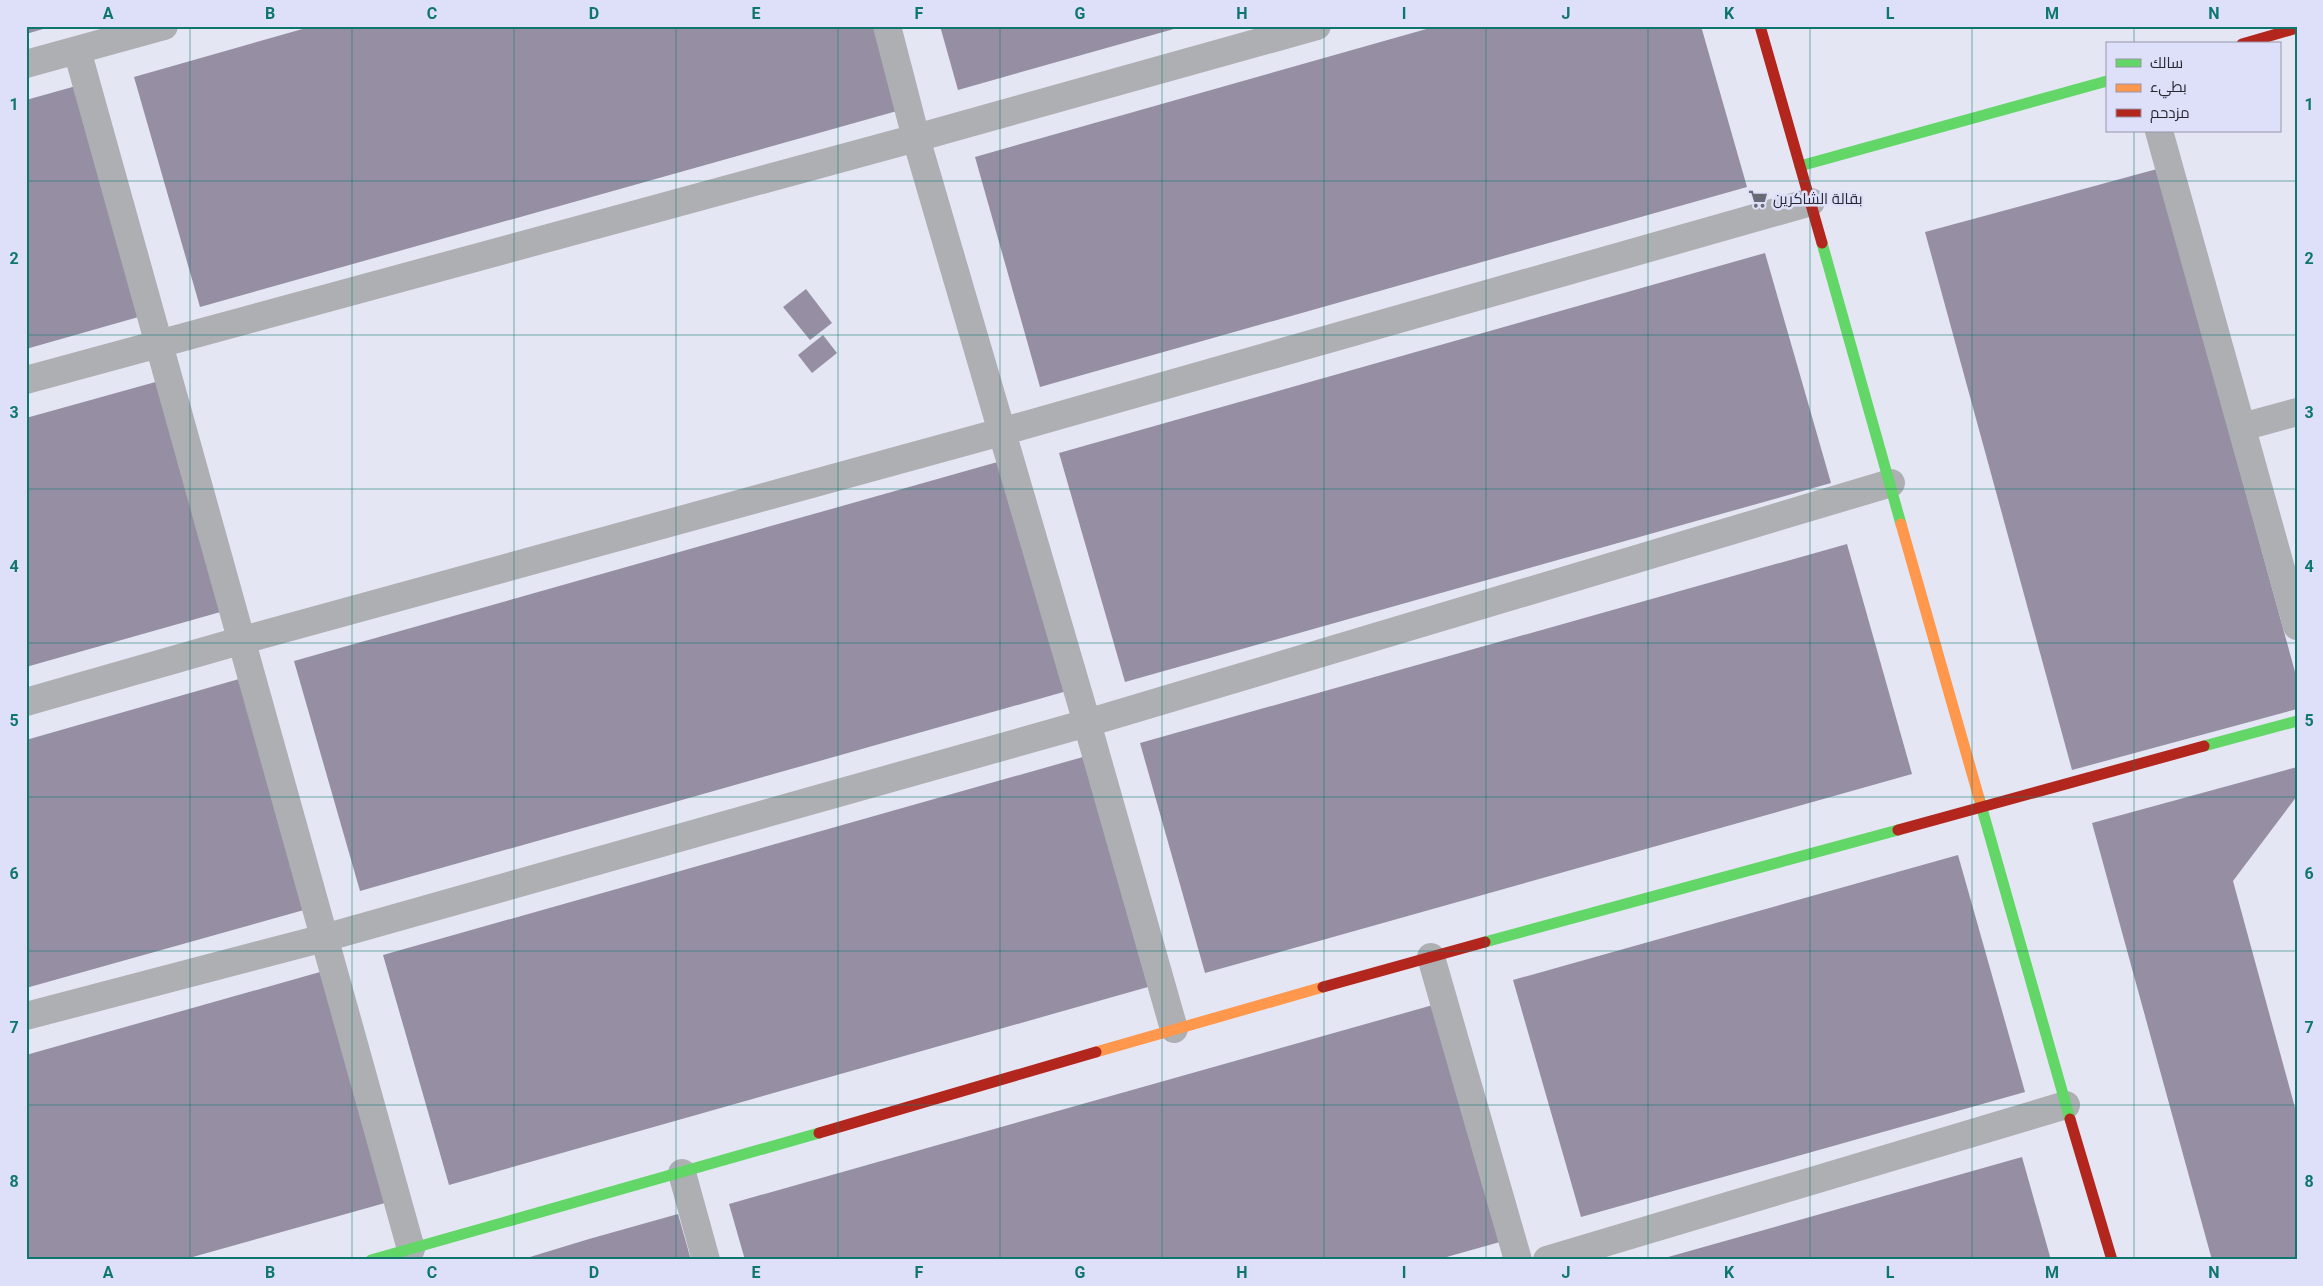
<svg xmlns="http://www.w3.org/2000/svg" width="2323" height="1286" font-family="Roboto,Cairo,sans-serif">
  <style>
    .building { fill: #968fa4 }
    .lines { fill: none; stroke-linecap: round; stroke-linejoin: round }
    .street { stroke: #adafb3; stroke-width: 28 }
    .fast { stroke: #63d668; stroke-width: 11 }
    .slow { stroke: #ff974d; stroke-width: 11 }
    .jam { stroke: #b3261e; stroke-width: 11 }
    .grid { fill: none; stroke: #0f766e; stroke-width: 1; stroke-opacity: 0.55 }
    .labels { text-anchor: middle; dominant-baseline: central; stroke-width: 5; stroke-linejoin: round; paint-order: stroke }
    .poi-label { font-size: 15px; fill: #272832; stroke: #dee0fa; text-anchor: start }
    .neatline { fill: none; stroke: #0f766e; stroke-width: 2 }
    .grid-label { font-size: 16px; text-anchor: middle; font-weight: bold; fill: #0f766e }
  </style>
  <rect width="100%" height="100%" fill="#e4e6f4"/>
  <path class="building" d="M 26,26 L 50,26 L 50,27 L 26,34 Z
    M 313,26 L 874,26 L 897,111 L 200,307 L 134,77 Z
    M 940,26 L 1181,26 L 1181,27 L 958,90 Z
    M 1437,26 L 1701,26 L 1747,187 L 1040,387 L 975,157 Z
    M 76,86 L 142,316 L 26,349 L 26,100 Z
    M 2157,169 L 2297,679 L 2297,709 L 2072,770 L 1925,232 Z
    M 1765,253 L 1831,483 L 1125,682 L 1059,453 Z
    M 806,289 L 832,323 L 810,340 L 783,307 Z
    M 823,335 L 837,353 L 812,373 L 798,355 Z
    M 159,381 L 224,611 L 26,667 L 26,418 Z
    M 1001,461 L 1067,691 L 360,891 L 294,661 Z
    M 1847,544 L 1912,774 L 1205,973 L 1140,743 Z
    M 239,679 L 304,910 L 26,988 L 26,740 Z
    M 1090,755 L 1155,985 L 449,1185 L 383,955 Z
    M 2297,767 L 2297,796 L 2233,881 L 2297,1115 L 2297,1260 L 2212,1260 L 2092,823 Z
    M 1958,855 L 2025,1092 L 1581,1217 L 1513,980 Z
    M 320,972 L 385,1203 L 182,1260 L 26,1260 L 26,1055 Z
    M 1440,1003 L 1507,1240 L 1436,1260 L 745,1260 L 729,1204 Z
    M 2022,1157 L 2051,1260 L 1661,1260 L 1661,1259 Z
    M 678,1214 L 691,1260 L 520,1260 L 589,1239 Z"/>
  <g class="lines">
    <path class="street" d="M 887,26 L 916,138 L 1087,723 L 1174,1029
      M 77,50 L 411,1249
      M 26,64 L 164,26
      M 2159,131 L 2297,626
      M 26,380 L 916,138 L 1317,26
      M 2242,427 L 2297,412
      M 26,702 L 243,640 L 1001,432 L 1811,202
      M 1431,957 L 1518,1260
      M 26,1016 L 324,938 L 1087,723 L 1891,483
      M 682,1173 L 706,1260
      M 1547,1260 L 2066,1105"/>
    <path class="fast" d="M 1800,166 L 2107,81
      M 1822,243 L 1901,524
      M 2204,746 L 2297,721
      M 1979,798 L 2070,1119
      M 1485,942 L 1898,830
      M 371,1260 L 819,1133"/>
    <path class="slow" d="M 1901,524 L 1979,798
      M 1096,1052 L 1323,987"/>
    <path class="jam" d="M 1760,26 L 1822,243
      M 2242,44 L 2297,28
      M 1898,830 L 2204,746
      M 1323,987 L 1485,942
      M 2070,1119 L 2112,1260
      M 819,1133 L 1096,1052"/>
  </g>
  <path class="grid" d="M 190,26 L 190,1260M 352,26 L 352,1260M 514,26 L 514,1260M 676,26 L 676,1260M 838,26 L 838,1260M 1000,26 L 1000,1260M 1162,26 L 1162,1260M 1324,26 L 1324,1260M 1486,26 L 1486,1260M 1648,26 L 1648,1260M 1810,26 L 1810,1260M 1972,26 L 1972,1260M 2134,26 L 2134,44M 2134,131 L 2134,1260M 26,181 L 2297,181M 26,335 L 2297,335M 26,489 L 2297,489M 26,643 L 2297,643M 26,797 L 2297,797M 26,951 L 2297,951M 26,1105 L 2297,1105"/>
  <defs>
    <g id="supermarket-bare" transform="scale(1.5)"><path d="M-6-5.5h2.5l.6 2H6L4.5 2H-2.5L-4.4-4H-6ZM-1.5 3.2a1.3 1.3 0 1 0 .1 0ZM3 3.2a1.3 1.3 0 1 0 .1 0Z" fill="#696a76" stroke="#dee0fa" stroke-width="2.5" paint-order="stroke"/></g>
  </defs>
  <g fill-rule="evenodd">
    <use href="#supermarket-bare" x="1758" y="199"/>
  </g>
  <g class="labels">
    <g class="poi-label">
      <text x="1773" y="199">بقالة الشاكرين</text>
    </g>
  </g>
  <rect width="2323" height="1286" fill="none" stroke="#dee0fa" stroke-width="55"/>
  <rect x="2106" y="42" width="175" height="90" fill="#dee0fa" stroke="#9596aa"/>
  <rect x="2116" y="59" width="25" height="8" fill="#63d668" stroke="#9596aa"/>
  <text x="2150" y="68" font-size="15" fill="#272832">سالك</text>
  <rect x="2116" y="84" width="25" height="8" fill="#ff974d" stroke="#9596aa"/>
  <text x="2150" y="92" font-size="15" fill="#272832">بطيء</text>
  <rect x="2116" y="109" width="25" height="8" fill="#b3261e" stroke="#9596aa"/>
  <text x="2150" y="118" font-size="15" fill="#272832">مزدحم</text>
  <rect x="28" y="28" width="2268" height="1230" class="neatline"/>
  <g class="grid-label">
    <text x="108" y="19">A</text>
    <text x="270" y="19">B</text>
    <text x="432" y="19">C</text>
    <text x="594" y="19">D</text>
    <text x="756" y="19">E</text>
    <text x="919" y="19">F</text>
    <text x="1080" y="19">G</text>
    <text x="1242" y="19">H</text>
    <text x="1404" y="19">I</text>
    <text x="1566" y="19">J</text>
    <text x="1729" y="19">K</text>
    <text x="1890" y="19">L</text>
    <text x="2052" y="19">M</text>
    <text x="2214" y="19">N</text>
    <text x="14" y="110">1</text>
    <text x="2309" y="110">1</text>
    <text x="14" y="264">2</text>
    <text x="2309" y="264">2</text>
    <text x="14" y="418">3</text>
    <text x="2309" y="418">3</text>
    <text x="14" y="572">4</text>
    <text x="2309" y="572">4</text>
    <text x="14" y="726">5</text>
    <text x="2309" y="726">5</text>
    <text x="14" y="879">6</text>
    <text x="2309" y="879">6</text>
    <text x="14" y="1033">7</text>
    <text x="2309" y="1033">7</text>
    <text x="14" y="1187">8</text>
    <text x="2309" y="1187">8</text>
    <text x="108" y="1278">A</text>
    <text x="270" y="1278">B</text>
    <text x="432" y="1278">C</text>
    <text x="594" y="1278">D</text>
    <text x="756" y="1278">E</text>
    <text x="919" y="1278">F</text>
    <text x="1080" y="1278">G</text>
    <text x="1242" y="1278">H</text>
    <text x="1404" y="1278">I</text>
    <text x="1566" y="1278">J</text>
    <text x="1729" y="1278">K</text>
    <text x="1890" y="1278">L</text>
    <text x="2052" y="1278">M</text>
    <text x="2214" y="1278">N</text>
  </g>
</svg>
